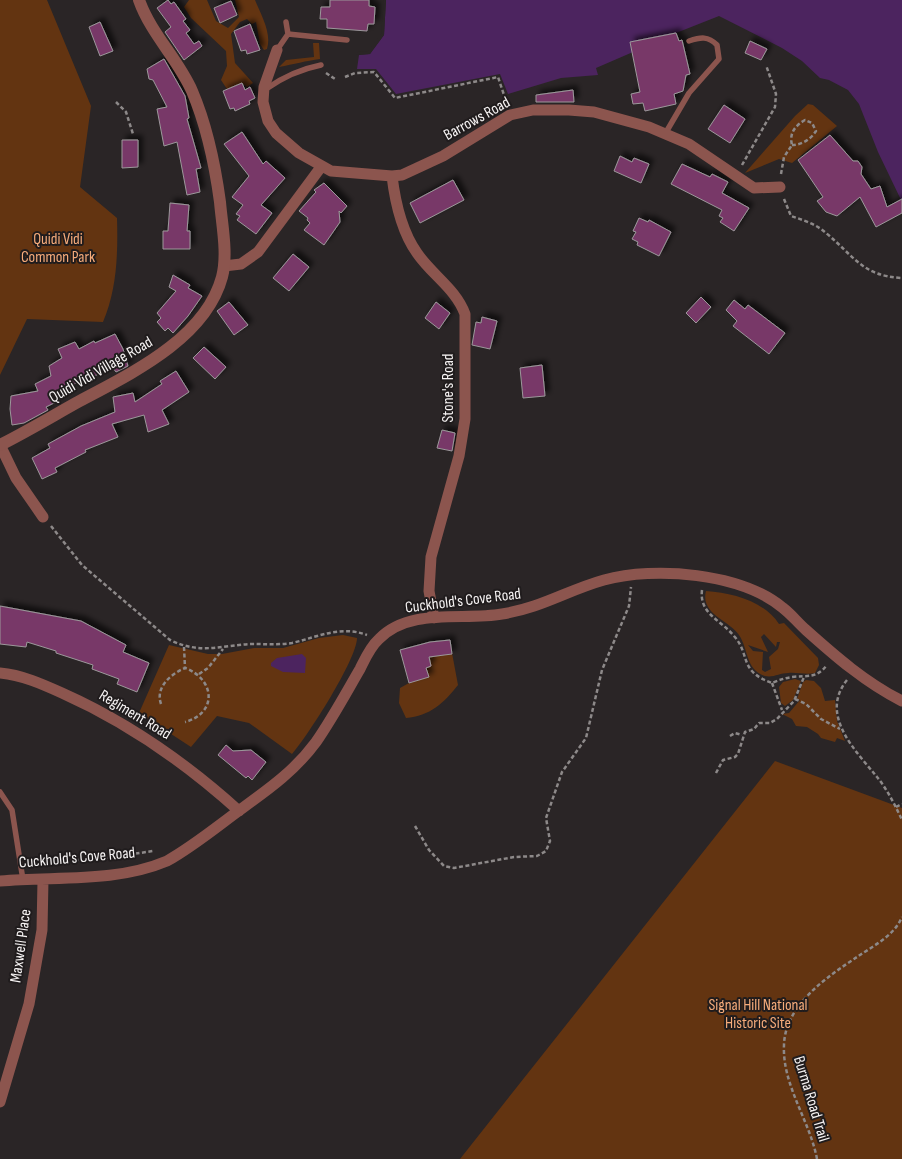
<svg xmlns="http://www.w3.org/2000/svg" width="902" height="1159" font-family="'Sofia Sans Condensed',sans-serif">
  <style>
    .green { fill: #633411; fill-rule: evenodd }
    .water { fill: #4c245f }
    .pier { fill: #2a2526 }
    .building { fill: #783967; stroke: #9c989b; filter: url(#shadow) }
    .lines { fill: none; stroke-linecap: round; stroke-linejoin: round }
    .path { stroke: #8d8989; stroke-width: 2.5; stroke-dasharray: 4 2.5; stroke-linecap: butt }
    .service { stroke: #8c554e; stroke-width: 5.5 }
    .minor { stroke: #8c554e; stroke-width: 11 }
    .tertiary { stroke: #8c554e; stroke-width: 12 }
    .labels { text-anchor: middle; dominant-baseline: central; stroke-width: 4; stroke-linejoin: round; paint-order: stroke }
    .street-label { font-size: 16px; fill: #f6f3f3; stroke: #201c1d }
    .park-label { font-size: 16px; fill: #f7ac7b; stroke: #201c1d }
  </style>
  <defs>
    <filter id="shadow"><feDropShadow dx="4.5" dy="-4.5" stdDeviation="2.5" flood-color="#0009"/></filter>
  </defs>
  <rect width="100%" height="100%" fill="#2a2526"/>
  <path class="green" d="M 0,0 L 47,0 L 91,106 L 80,187 L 117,218 C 118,254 117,289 103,322 L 27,319 L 0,375 Z
    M 189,0 L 207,0 L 216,21 L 228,28 L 239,17 L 235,0 L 255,0 C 261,15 272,33 267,49 L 264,50 L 260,44 L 256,22 L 252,24 L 247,19 L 240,22 L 231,34 L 235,63 L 253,83 L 247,87 L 242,83 L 227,89 L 221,80 L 227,66 L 226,51 L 191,18 L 184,7 Z
    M 313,43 L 319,43 L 320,59 C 306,61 294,64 279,67 L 286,60 L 314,57 Z
    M 808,104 L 813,105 L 837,126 L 792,163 L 779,159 L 745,173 L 795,116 Z
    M 706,591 C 733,593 764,601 779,624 L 784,623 L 818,658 L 819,665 L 815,673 C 806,675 797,672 788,673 C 780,673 773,678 765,676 C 745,669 749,650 739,635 C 729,620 700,614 706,591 ZM 764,634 L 776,647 L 777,642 L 780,642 L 778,649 L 769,657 L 771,669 L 765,672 L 762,670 L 763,652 L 753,651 L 748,645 L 768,652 L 761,637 Z
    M 343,635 L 357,638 C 357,659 308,736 292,754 L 249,723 L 217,716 L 191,747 L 139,713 L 169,645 L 208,654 L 222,654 L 254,648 L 283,648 L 319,638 Z
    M 439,653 L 452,653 L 458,685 C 444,703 430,716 406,718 L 399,703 L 400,688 L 409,683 L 428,677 L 426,668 L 431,666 L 429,657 Z
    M 795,679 L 801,681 L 793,700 L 785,706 L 781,703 L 779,687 L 783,682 Z
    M 806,680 L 814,681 L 821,688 L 825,701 L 835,700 L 837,721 L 845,741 L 837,738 L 835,742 L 821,738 L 818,734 L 807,727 L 796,726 L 792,719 L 782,714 L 789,713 L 800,700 L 797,699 L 803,682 Z
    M 775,761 L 902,808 L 902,1159 L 460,1159 Z"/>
  <path class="water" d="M 386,0 L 902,0 L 902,202 L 878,152 L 859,104 L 848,90 L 829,80 L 820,78 L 802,61 L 782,48 L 719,16 L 676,33 L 631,42 L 633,52 L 596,68 L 598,75 L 561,78 L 508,94 L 500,74 L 396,94 L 376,69 L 357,69 L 359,55 L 370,54 L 384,35 Z
    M 302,654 L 306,658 L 305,673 L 283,672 L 271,666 L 271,663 L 277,658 Z"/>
  <path class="pier" d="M 384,0 L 386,0 L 384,35 L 370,54 L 356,55 L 358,52 L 368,51 L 381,34 Z"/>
  <path class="building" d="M 168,0 L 171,4 L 174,2 L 186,19 L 183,21 L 190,30 L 186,33 L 194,44 L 199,41 L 202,46 L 184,60 L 165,32 L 171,27 L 157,8 Z
    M 330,0 L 369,0 L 369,6 L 375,7 L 374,24 L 368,24 L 367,31 L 327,28 L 327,19 L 320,19 L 321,7 L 330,7 Z
    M 231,1 L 237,15 L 220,23 L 214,8 Z
    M 100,22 L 113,51 L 100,56 L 89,27 Z
    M 250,24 L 260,50 L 247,54 L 246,50 L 241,51 L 234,31 Z
    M 676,33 L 679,41 L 682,40 L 690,74 L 686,75 L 683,91 L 674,94 L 676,104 L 645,111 L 643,103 L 633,104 L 631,94 L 640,92 L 630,42 Z
    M 750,41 L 767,49 L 761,60 L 745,53 Z
    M 164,59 L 185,96 L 189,118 L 187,119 L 201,168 L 196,169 L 200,192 L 187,195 L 177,142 L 164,146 L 157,109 L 167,107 L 153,80 L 149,79 L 147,69 Z
    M 242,83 L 245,90 L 250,87 L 255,98 L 249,101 L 250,104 L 235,111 L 234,108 L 230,109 L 223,91 Z
    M 573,90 L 574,102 L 536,102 L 536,95 Z
    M 724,105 L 745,119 L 730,143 L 708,129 Z
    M 242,132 L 263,164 L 266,161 L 285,178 L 261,205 L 272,213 L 256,234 L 237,220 L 240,216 L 236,214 L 243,205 L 232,197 L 249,176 L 224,144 Z
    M 830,135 L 853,161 L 858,161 L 862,167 L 861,174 L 871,189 L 880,186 L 887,207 L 902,199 L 902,213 L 876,227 L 860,197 L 837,216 L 826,212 L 817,201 L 823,197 L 798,160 Z
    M 122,140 L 138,140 L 138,167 L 122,168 Z
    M 620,156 L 632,162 L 634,158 L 649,164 L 641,183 L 614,171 Z
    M 682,164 L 710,177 L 712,174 L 728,182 L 722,193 L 749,208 L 734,231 L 720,222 L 723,218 L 719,216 L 722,210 L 671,184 Z
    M 453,180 L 464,200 L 420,223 L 410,203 Z
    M 324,183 L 347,206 L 341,213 L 339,211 L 340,222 L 324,245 L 304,230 L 310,223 L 307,220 L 308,218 L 299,211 L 316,192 L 314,190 Z
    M 170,203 L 189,205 L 187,231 L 190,231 L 190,249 L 163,249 L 163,231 L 168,231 Z
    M 639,218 L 648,222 L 649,220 L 671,232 L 659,256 L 637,245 L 638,242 L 632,239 L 636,232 L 633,231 Z
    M 293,254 L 309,267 L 289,291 L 273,278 Z
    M 173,275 L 190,285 L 188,288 L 202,296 L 188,316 L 173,333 L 168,328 L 165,331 L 157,322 L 161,318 L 157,313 L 176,291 L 169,287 Z
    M 701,297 L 711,307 L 696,323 L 686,313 Z
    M 734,300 L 745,309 L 748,305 L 785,333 L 769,354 L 733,326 L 737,321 L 726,310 Z
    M 229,302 L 248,325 L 234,335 L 217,311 Z
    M 436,302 L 450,313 L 439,329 L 425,318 Z
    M 482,317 L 497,321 L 490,349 L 472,345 L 476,322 L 481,323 Z
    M 115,334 L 123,349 L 128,366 L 116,372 L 113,368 L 87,379 L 86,377 L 57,395 L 60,400 L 46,407 L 48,410 L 24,423 L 12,425 L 10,409 L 11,396 L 38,391 L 35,384 L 51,376 L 49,366 L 62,358 L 58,349 L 75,342 L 79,349 L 94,341 L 95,343 Z
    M 204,347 L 226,367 L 215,379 L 193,358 Z
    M 542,365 L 545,396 L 523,398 L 520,368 Z
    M 176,371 L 189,392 L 162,410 L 169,424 L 148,432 L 144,415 L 112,424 L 118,437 L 85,450 L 86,452 L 55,468 L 57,472 L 42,479 L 32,458 L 50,448 L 48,444 L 81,426 L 115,412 L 113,397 L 133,393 L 135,402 L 162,384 L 160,381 Z
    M 442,430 L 455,433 L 452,451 L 437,448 Z
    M 0,606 L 81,621 L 126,645 L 123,652 L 149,663 L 137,692 L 117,684 L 119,679 L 92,669 L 93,665 L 56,653 L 56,651 L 27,642 L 26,647 L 0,644 Z
    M 450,640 L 452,654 L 429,657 L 431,666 L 426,668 L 429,677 L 409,683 L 400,650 L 430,642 Z
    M 226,745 L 233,751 L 251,750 L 266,762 L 252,780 L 248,776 L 246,778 L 218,755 Z"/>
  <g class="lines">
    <path class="path" d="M 326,73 L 335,79
      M 345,77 L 355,73 L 374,72 L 395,98 L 498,77 L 507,104
      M 116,102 L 126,112 L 133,134
      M 742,165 L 775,107 L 776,94 L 766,65
      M 781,174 L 784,157 L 792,145 C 789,133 795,126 805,120 L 812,123 L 816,131 C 811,139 802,145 792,145
      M 784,199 L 791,216 C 803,220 816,224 826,233 C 854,256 862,276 902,278
      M 51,526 L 82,565 L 170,640 C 201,655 222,645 253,644 C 266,644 279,645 292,643 C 318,637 340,625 367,635
      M 702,590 C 699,614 721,620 734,636 C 751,655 738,671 772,683 C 779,680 785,678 792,677 C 808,675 816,679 827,665
      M 184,647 L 185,668
      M 199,674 L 208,668 L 223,649
      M 847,680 C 819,715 855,750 877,777 C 887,789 895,805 902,820
      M 772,683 L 782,710
      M 795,699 L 806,704 L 821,719 L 840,729
      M 161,704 C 155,687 171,674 185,668 C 215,679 218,713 185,722
      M 730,736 L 735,733 L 742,735
      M 716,773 L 723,760 L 735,757 L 738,754 L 745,732 L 754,729 L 759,723 L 770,723 L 777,719 L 794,701 L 804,677
      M 896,807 L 902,804
      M 415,826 L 429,850 L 444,866 L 454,868 L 514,857 L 537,856 L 546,851 L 550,841 L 546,818 L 562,772 L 586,738 L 602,670 L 629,606 L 631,587
      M 32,863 L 106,858 L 153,851
      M 817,1159 C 810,1121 782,1085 784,1045 C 785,1005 827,977 857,957 C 873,946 894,936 902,917"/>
    <path class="service" d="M 288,34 L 347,40
      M 277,50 L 288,34 L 286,22
      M 266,89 C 283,77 301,69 321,65
      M 665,134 L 689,93 L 719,59 L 717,45 C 708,36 701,37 689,41
      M 0,792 L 12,810 L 23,880"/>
    <path class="minor" d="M 277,50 L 264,87 L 263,102 L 268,121 L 276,133 L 299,153 L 331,171 L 392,176 L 402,175 L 443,156 L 510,115 L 533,110 L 569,110 L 594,112 L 649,127 L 689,144 L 754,188 L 780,187
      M 392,176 C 395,201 402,232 417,253 C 432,275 456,289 465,314 L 465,419 L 459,456 L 431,557 L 429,591 L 434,618
      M 224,266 L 241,264 L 258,252 L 321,167
      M 0,445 L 16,478 L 43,517
      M 0,673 C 22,675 42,684 62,693 C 127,722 186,763 239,811
      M 0,881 C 56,876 115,883 167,861 C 192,847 214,829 237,812 C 266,791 294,772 316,742 C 332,719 346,693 360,669 C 365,659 370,647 379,639 C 410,607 463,621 502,614 C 541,608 568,590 604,580 C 655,566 741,573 783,608 C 791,614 798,623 806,630 C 835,656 866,683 902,701
      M 0,1102 L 29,1004 L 42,930 L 43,880"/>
    <path class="tertiary" d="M 0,445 C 26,432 51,417 76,403 C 128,375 205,340 222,277 C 228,254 222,226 220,202 C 215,165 207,126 192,91 C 178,59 151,34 139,0"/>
  </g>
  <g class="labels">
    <g class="street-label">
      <text transform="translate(477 119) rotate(-29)">Barrows Road</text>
      <text transform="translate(101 370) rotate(-30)">Quidi Vidi Village Road</text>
      <text transform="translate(448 388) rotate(-90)">Stone's Road</text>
      <text transform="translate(463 601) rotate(-7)">Cuckhold's Cove Road</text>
      <text transform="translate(135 715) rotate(31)">Regiment Road</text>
      <text transform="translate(77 858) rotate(-5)">Cuckhold's Cove Road</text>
      <text transform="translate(21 946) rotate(-82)">Maxwell Place</text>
      <text transform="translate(811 1099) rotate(73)">Burma Road Trail</text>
    </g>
    <g class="park-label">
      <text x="58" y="239">Quidi Vidi<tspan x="58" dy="18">Common Park</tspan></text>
      <text x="758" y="1005">Signal Hill National<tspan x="758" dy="18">Historic Site</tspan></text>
    </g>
  </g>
</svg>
